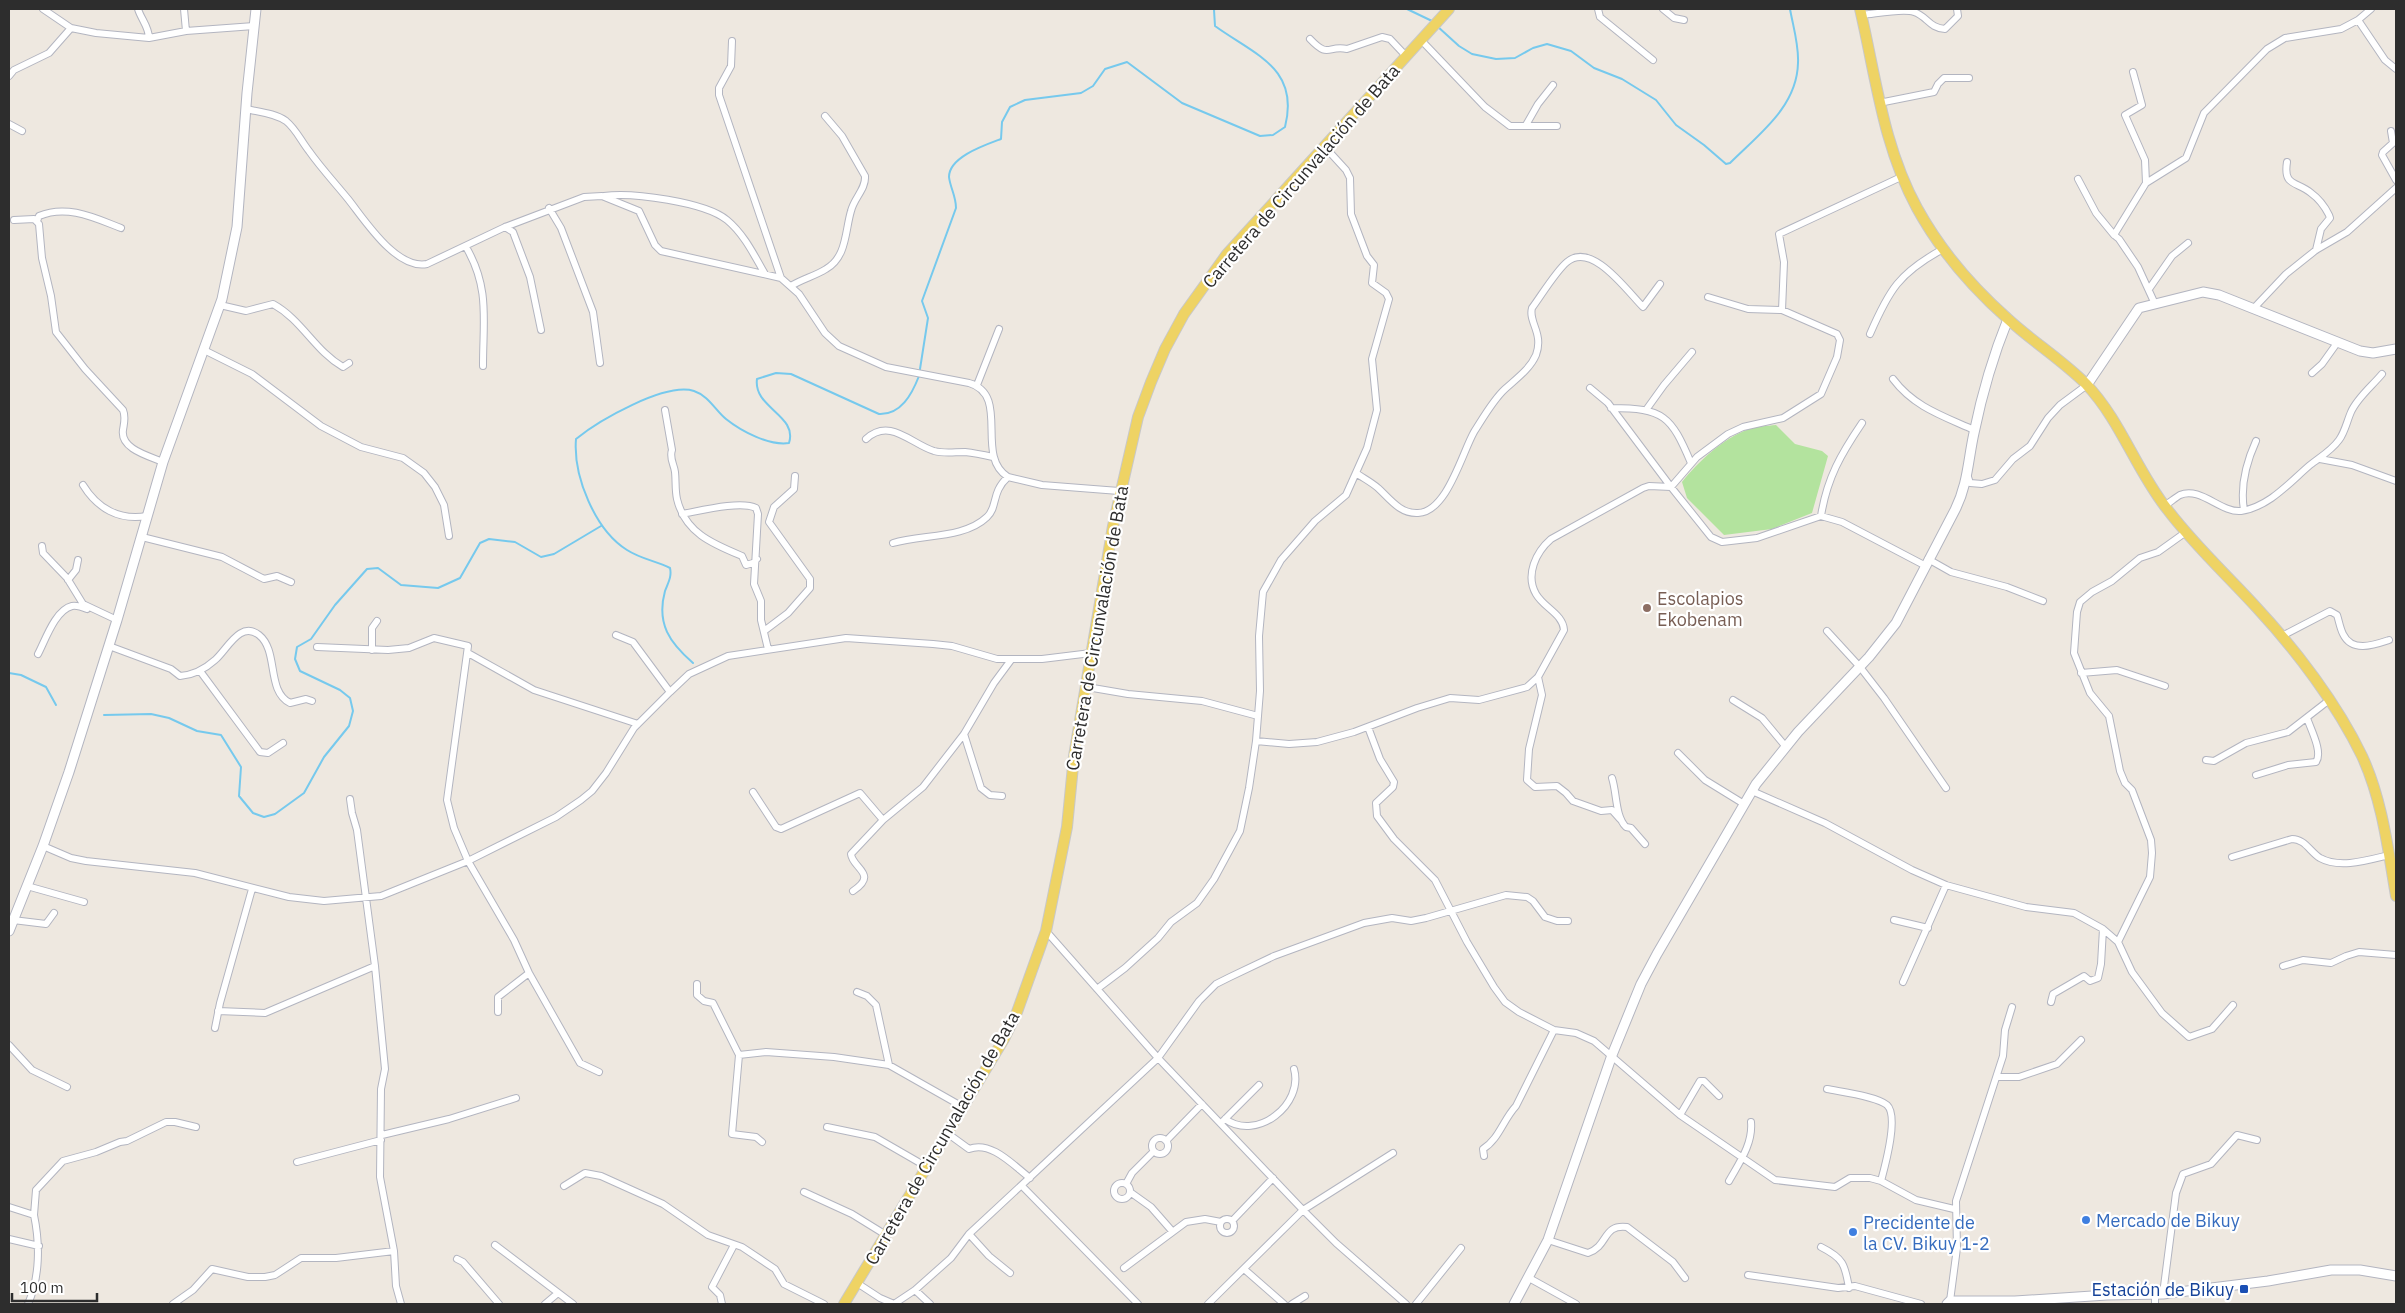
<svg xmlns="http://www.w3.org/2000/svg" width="2405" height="1313" font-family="'IBM Plex Sans',sans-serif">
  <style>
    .green { fill: #b3e39e }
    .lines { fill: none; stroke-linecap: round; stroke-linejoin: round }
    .stream { stroke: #76c9ed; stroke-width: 2 }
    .street-casing { stroke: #b3b5c0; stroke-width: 8 }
    .secondary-casing { stroke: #b3b5c0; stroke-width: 11 }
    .primary-casing { stroke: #c8c8c8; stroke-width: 12 }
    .street { stroke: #fff; stroke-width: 6 }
    .secondary { stroke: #fff; stroke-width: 9 }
    .primary { stroke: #eed364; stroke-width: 10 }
    .education-dot { fill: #8d6e63; stroke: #fff; stroke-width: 2 }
    .shop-dot { fill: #3f7fe0; stroke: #fff; stroke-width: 2 }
    .transit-dot { fill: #1a4fb4; stroke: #fff; stroke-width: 2 }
    .labels { text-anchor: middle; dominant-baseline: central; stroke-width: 4.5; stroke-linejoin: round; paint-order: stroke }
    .street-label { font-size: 18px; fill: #2d2d2d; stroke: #fff }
    .education-label { font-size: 18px; fill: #785e54; stroke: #fff; text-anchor: start }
    .shop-label { font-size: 18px; fill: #366cbe; stroke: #fff; text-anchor: start }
    .transit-label { font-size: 18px; fill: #164399; stroke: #fff; text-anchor: end }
  </style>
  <rect width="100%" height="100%" fill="#eee8e0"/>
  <path class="green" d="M 1776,425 L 1795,444 L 1822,451 L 1828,456 L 1812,513 L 1772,529 L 1724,535 L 1687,498 L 1682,482 C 1699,461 1722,439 1749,429 C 1757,426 1767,426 1776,425 Z"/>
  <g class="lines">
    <path class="stream" d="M 1407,9 L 1432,21
      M 1437,26 L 1459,46 L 1472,54 L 1496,59 L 1515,58 L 1533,48 L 1547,44 L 1571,51 L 1594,68 L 1622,79 L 1656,100 L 1676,125 L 1704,145 L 1726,164 L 1730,163 C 1759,134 1797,107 1798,63 C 1799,45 1793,26 1790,9
      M 920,369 L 928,318 L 922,301 L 956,208 C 956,196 950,187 949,177 C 949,157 985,145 1001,139 L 1002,122 L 1010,107 L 1025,100 L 1081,93 L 1093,86 L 1105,69 L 1127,62 L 1182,103 L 1260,136 L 1273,135 L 1285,127 C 1300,68 1255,55 1215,26 L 1214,10 L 1215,9
      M 693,663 C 670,643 656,624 665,591 C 668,583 672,577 670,568 C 656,561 641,559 627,550 C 595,530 573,476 576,439 C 598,421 665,382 694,391 C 709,396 715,410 726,419 C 741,431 769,446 789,443 C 798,415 753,408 757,379 L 776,373 L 791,374 L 879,414 C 901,415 912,394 919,376
      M 9,673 L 21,675 L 46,687 L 56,705
      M 104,715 L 151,714 L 169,718 L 197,731 L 221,735 L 241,767 L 239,796 L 253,813 L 264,817 L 275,814 L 304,793 L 324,757 L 349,726 L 353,711 L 350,698 L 340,690 L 300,671 L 295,659 L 297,647 L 311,639 L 335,605 L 367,569 L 378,568 L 401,585 L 438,588 L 460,578 L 480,543 L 489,539 L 515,542 L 541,557 L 554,554 L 601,526"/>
    <g class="street-casing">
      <path id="street" d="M 43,9 L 71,28 L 96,33 L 149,38 L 186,31 L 254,26
        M 138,9 C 141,19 149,27 149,38
        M 184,9 L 186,31
        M 1598,9 L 1600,17 L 1653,60
        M 1663,9 L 1674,18 L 1684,20
        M 1862,15 C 1875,14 1903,8 1914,12 C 1927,16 1929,28 1945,29 L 1958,16 L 1957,9
        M 2358,20 L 2385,60 L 2396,69
        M 1310,39 C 1329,59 1327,45 1347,49 L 1382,37 L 1390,39 L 1406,56
        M 1421,40 L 1485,107 L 1510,126 L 1557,126 L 1543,126
        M 732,41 L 731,66 L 719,88 L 719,95 L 781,278
        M 2133,72 L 2142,105 L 2125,115 L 2145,160 L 2146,183
        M 9,76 L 14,70 L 49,53 L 71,28
        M 1879,103 L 1934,92 L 1938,84 L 1944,78 L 1969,78
        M 246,109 C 259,112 275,113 286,121 C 296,129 301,141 309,151 C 321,168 335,183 348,199 C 364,219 396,270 427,264 L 505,227 L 584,197 L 602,196 L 639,211 L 655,245 L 661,251 L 781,278 L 799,294 L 825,333 L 839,346 L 886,367 L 969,383 C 1011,395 974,456 1008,477 L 1042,485 L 1119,491
        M 9,124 L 22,131
        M 1526,125 L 1538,104 L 1553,85
        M 2391,131 L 2393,143 L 2383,152 L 2382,155 L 2396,180
        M 2287,162 C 2283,187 2297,181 2311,193 C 2318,198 2325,207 2329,215 L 2330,218 L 2321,229 L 2316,250
        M 2078,179 L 2096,213 L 2114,235
        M 604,196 C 632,192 705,202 727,220 C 744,234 754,255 765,274
        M 549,208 L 561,228 L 593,312 L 600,363
        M 14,220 L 34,219 L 39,224 L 42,258 L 51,296 L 56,332 L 85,369 L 123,410 C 126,417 124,423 123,430 C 120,449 149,456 163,462
        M 37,221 L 39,216 C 67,204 95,218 121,228
        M 505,227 L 513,232 L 530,277 L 541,330
        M 466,247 C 490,288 483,320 483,366
        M 791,286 C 802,279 815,276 826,269 C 847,257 845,231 851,211 C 854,198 866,189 865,176 L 842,136 L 825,116
        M 2149,289 L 2172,256 L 2188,243
        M 2155,304 L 2138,267 L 2119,239 L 2114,235 L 2146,183 L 2186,158 L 2204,113 L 2267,49 L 2285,38 L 2341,29 L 2358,20 L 2371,9
        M 220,305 L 246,311 L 273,304 C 302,320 315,351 343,367 L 349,363
        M 2253,309 L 2286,274 L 2316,250 L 2347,232 L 2396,188
        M 1782,310 L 1784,262 L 1779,234 L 1901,177
        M 1870,334 C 1889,290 1899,273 1943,249
        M 204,350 L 252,374 L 321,426 L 361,447 L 403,458 L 424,473 L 435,487 L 444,505 L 449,536
        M 2312,373 L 2322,364 L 2337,343
        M 1893,379 C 1914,407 1943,416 1974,430
        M 977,385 L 999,329
        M 1590,388 L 1608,403 L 1671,487 L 1697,457 L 1728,434 L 1743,427 L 1783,418 L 1821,394 L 1837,357 L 1840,340 L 1837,334 L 1782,310 L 1748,309 L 1708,297
        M 1611,408 C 1664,408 1671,416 1691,463
        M 665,410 L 672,450 C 669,458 674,464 675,472 C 676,481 675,490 677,499 C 685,533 713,544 742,556 L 746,565 L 753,563 L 757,559
        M 1646,410 L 1664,385 L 1692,352
        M 866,439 C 890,417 911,444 934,451 C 945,454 954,452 965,452 C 974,453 984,455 993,457
        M 2320,459 L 2352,465 L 2396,481
        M 1356,473 C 1363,478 1371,482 1378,488 C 1390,499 1400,514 1418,513 C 1447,512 1462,453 1474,432 C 1483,418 1493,400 1505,389 C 1516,379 1530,369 1536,355 C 1544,333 1528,322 1532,308 C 1541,296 1556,271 1567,262 C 1592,241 1627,291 1643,307 L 1660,284
        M 1968,477 L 1970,483 L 1982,484 L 1995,480 L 2013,459 L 2030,446 L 2048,418 L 2060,405 L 2087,385
        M 83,485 C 97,508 119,521 147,516
        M 2164,506 C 2169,503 2175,498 2180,495 C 2200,486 2221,513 2241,511 C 2269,507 2290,482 2310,465 C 2320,457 2331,451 2339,440 C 2345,432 2347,421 2351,412 C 2357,398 2372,386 2382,374
        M 2244,510 C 2240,486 2246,463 2256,441
        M 682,514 C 699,511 741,500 756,508 L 758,514 L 754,584 L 761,601 L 761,620 L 768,649
        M 1821,516 C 1827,478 1841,454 1862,423
        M 142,537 L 222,557 L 264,579 L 277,576 L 291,582
        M 893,543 C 922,534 964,539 987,517 C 998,507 991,492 1008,477
        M 42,546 L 43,553 L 67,578 L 83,604 L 117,620
        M 1928,559 L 1951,572 L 2007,587 L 2043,601
        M 68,580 L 76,570 L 78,560
        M 764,631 L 788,613 L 810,588 L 810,579 L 769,522 L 774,507 L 794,489 L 795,476
        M 1827,631 L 1860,667 L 1884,698 L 1946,788
        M 616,635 L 633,642 L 670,692
        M 2282,636 L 2330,611 L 2337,615 C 2339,621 2340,628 2343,634 C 2352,653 2374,645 2389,640
        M 109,646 L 171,669 L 180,676 C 194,675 205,669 215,660 C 227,650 240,620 259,635 C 279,651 266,691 290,703 L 306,699 L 312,701
        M 317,647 L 388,650 L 409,648 L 434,638 L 468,646 L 447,800 L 454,828 L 468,861 L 514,940 L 529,973 L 580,1063 L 599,1072
        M 372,650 L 372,628 L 377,621
        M 468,653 L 534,690 L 638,724
        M 38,654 C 45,641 55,610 72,606 C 77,605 82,607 87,609
        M 200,671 L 260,752 L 268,753 L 283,743
        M 2081,673 L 2117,670 L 2165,686
        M 1538,677 L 1542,695 L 1529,749 L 1527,780 L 1535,787 L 1557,786 L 1566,793 L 1573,801 L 1601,811 L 1612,810 L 1620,819
        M 1087,687 L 1128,694 L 1202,701 L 1258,716
        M 1733,700 L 1762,718 L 1786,747
        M 1368,727 L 1380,759 L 1394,782 L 1393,787 L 1376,803 L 1377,816 L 1394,839 L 1435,880 L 1467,942 L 1494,987 L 1505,1002 L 1519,1012 L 1554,1030 L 1576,1033 L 1594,1041 L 1680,1115 L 1775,1180 L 1835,1187 L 1850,1178 L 1870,1178 L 1881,1181 L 1916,1200 L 1954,1209
        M 964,734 L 981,788 L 990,795 L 1002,796
        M 1256,741 L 1289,744 L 1317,742 L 1354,732 L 1417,708 L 1450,698 L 1479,700 L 1527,687 L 1538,677 L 1564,630 C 1563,614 1544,608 1536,594 C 1525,575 1536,552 1551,539 L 1643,488 L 1649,486 L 1671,487 L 1711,537 L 1722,542 L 1757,538 L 1821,516 L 1842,522 L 1924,565
        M 1678,753 L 1705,780 L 1744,804
        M 2206,760 L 2214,761 L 2246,743 L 2288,732 L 2328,701
        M 2256,775 L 2288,765 L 2316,762 C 2323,752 2311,730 2307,718
        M 1612,778 C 1617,793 1615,816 1626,827 L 1631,828 L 1645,844
        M 1752,791 L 1825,823 L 1912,870 L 1946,885 L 2026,907 L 2074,913 L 2103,929 L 2101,964 L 2098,978 L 2090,981 L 2084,976 L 2053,994 L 2051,1002
        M 753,792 L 776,827 L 781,829 L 860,793 L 883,820
        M 350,799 L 352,813 L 357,830 L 375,966 L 385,1069 L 381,1089 L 380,1177 L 394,1251 L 396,1286 L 401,1304
        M 43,846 L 71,858 L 86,861 L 195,873 L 289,897 L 324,901 L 381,896 L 468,861 L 556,817 L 581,800 L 592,791 L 606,773 L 634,728 L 670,692 L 689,674 L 728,656 L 846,638 L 933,644 L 952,646 L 997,659 L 1042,659 L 1091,653
        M 2232,857 L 2292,839 C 2305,839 2310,852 2320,858 C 2340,869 2368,860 2389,855
        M 27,886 L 84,902
        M 853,891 C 879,874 852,868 851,854 L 883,820 L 923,787 L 964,734 L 994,683 L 1011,660
        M 13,920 L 46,924 L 54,913
        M 1894,920 L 1928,928
        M 2103,929 L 2118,942 L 2132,972 L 2162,1013 L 2189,1037 L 2212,1029 L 2233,1005
        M 1046,931 L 1158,1058 L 1303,1210 L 1336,1243 L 1406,1304
        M 2118,942 L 2150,877 L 2152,853 L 2151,840 L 2132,790 L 2125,783 L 2120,771 L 2109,716 L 2090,693 L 2074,653 L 2077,612 L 2080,602 L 2092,592 L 2112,581 L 2140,558 L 2158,552 L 2186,532
        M 2283,966 L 2303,960 L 2331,963 L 2346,956 L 2359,952 L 2396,955
        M 1903,982 L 1946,885
        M 697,984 L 697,995 L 704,1001 L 713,1003 L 739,1055 L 732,1134 L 756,1137 L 762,1142
        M 1097,989 L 1125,968 L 1158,938 L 1171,922 L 1197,903 L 1214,879 L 1240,831 L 1249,788 L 1256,741 L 1260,691 L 1259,636 L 1263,592 L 1281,560 L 1315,521 L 1346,495 L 1367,448 L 1377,410 L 1372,359 L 1389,299 L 1386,293 L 1372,283 L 1374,265 L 1367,256 L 1351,214 L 1350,178 L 1346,170 L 1324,146
        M 857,992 L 867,996 L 876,1005 L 889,1065
        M 218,1011 L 265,1013 L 375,966
        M 498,1012 L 498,997 L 529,973
        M 215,1028 L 220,1003 L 252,889
        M 9,1045 L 32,1070 L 67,1087
        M 739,1055 L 766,1052 L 834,1057 L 889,1065 L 963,1107
        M 1997,1077 L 2019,1077 L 2057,1064 L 2081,1040
        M 1827,1089 C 1842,1092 1876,1096 1887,1105 C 1899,1116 1885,1166 1881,1181
        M 1680,1115 L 1700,1081 L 1704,1081 L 1719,1096
        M 1225,1119 C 1257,1142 1304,1104 1294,1069
        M 1223,1121 L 1259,1085
        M 827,1127 L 875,1137 L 927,1167
        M 947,1133 L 969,1149 C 991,1140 1014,1166 1030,1178
        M 382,1135 L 449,1119 L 516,1098
        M1152 1146a8 8 0 1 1 16 0a8 8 0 1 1-16 0Z
        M 1166,1141 L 1202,1104
        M 1484,1156 L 1483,1149 C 1499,1139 1503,1120 1516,1106 L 1554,1030
        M 297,1162 L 381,1140
        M 1729,1181 C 1739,1163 1753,1144 1751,1122
        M1114 1191a8 8 0 1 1 16 0a8 8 0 1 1-16 0Z
        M 1126,1184 L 1132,1173 L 1154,1151
        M 564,1186 L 585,1173 L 601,1176 L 663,1204 L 708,1235 L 742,1247 L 775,1269 L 784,1284 L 824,1304
        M 1022,1186 L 1138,1304
        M 804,1192 L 852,1214 L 886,1235
        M 1130,1192 L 1151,1207 L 1172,1231
        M 9,1207 L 34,1215 C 40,1244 40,1277 28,1304
        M 34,1215 L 36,1190 L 63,1161 L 96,1152 L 120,1142 L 127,1141 L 166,1122 L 175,1122 L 196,1127
        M1220 1226a7 7 0 1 1 14 0a7 7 0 1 1-14 0Z
        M 1232,1221 L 1273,1178
        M 969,1234 L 989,1256 L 1010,1273
        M 9,1239 L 39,1246
        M 1548,1240 L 1588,1253 C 1609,1246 1602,1224 1627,1227 L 1673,1262 L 1685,1278
        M 495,1245 L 573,1304
        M 1821,1247 C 1843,1258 1845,1264 1849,1288
        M 457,1259 L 463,1262 L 499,1304
        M 1124,1268 L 1186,1222 L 1205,1219 L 1221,1222
        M 1244,1269 L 1284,1304
        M 1748,1275 L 1838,1288 L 1855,1286 L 1921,1304
        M 1529,1278 L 1576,1304
        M 857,1283 L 880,1298 L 894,1304 L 915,1290 L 951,1258 L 969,1234 L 1158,1058 L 1199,1001 L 1216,984 L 1230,977 L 1274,956 L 1364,923 L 1392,918 L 1411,921 L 1426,918 L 1506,895 L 1527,897 L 1533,901 L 1545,917 L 1557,921 L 1568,921
        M 915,1290 L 930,1304
        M 2155,1294 L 2155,1304
        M 2163,1294 L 2176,1193 L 2183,1174 L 2211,1164 L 2237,1135 L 2257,1140
        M 1950,1301 L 1957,1248 L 1956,1201 L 2003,1056 L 2005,1030 L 2012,1007
        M 173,1304 L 193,1290 L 212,1269 L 248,1277 L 265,1277 L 275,1275 L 301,1258 L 336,1258 L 394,1251
        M 545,1304 L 558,1293
        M 722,1304 L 720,1295 L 712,1287 L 734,1245
        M 1208,1304 L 1303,1210 L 1393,1153
        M 1292,1304 L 1305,1296
        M 1416,1304 L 1461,1248"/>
    </g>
    <g class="secondary-casing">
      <path id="secondary" d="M 2087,385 L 2139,308 L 2203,292 L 2219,295 L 2360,351 L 2373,353 L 2396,349
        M 9,931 L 43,846 L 69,772 L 117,620 L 163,462 L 222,299 L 237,227 L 247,93 L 256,9
        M 1514,1304 L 1548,1240 L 1612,1055 L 1641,984 L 1657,954 L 1756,784 L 1798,732 L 1869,657 L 1896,623 L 1955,510 C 1968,484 1968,460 1974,433 C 1982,394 1993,356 2008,319
        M 1947,1304 L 1950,1301 L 2015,1301 L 2107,1295 L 2163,1294 L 2268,1281 L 2331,1270 L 2360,1270 L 2396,1276"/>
    </g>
    <g class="primary-casing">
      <path id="primary" d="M 1860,9 C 1876,77 1883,146 1917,208 C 1940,250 1973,288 2008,319 C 2033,342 2062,360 2086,384 C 2121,421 2136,470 2167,509 C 2194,545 2227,575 2257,608 C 2296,650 2337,704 2362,756 C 2382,799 2388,849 2396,896
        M 844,1304 L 1004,1039 L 1017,1012 L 1046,931 L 1067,827 L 1074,756 L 1113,526 L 1138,417 L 1151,382 L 1165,349 L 1184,314 L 1227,254 L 1449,9"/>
    </g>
    <use href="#street" class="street"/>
    <use href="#secondary" class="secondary"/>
    <use href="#primary" class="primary"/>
  </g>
  <circle class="education-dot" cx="1647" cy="608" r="5"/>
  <g class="shop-dot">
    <circle cx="2086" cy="1220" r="5"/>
    <circle cx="1853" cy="1232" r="5"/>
  </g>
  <rect class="transit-dot" x="2239" y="1284" width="10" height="10" rx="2.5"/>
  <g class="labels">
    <g class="street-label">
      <text transform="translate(1301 176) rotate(-49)">Carretera de Circunvalación de Bata</text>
      <text transform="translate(1097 628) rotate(-80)">Carretera de Circunvalación de Bata</text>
      <text transform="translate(942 1138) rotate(-60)">Carretera de Circunvalación de Bata</text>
    </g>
    <g class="education-label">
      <text x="1657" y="598">Escolapios<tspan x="1657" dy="21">Ekobenam</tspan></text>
    </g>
    <g class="shop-label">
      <text x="2096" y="1220">Mercado de Bikuy</text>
      <text x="1863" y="1222">Precidente de<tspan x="1863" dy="21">la CV. Bikuy 1-2</tspan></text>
    </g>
    <g class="transit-label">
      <text x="2234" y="1289">Estación de Bikuy</text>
    </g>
  </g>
  <rect width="2405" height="1313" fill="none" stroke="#2d2d2d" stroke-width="20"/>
  <path d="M12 1293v8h85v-8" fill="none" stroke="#2d2d2d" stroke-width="2.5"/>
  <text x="20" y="1293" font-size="15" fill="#2d2d2d" stroke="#ffffff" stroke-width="4" paint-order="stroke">100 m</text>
</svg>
